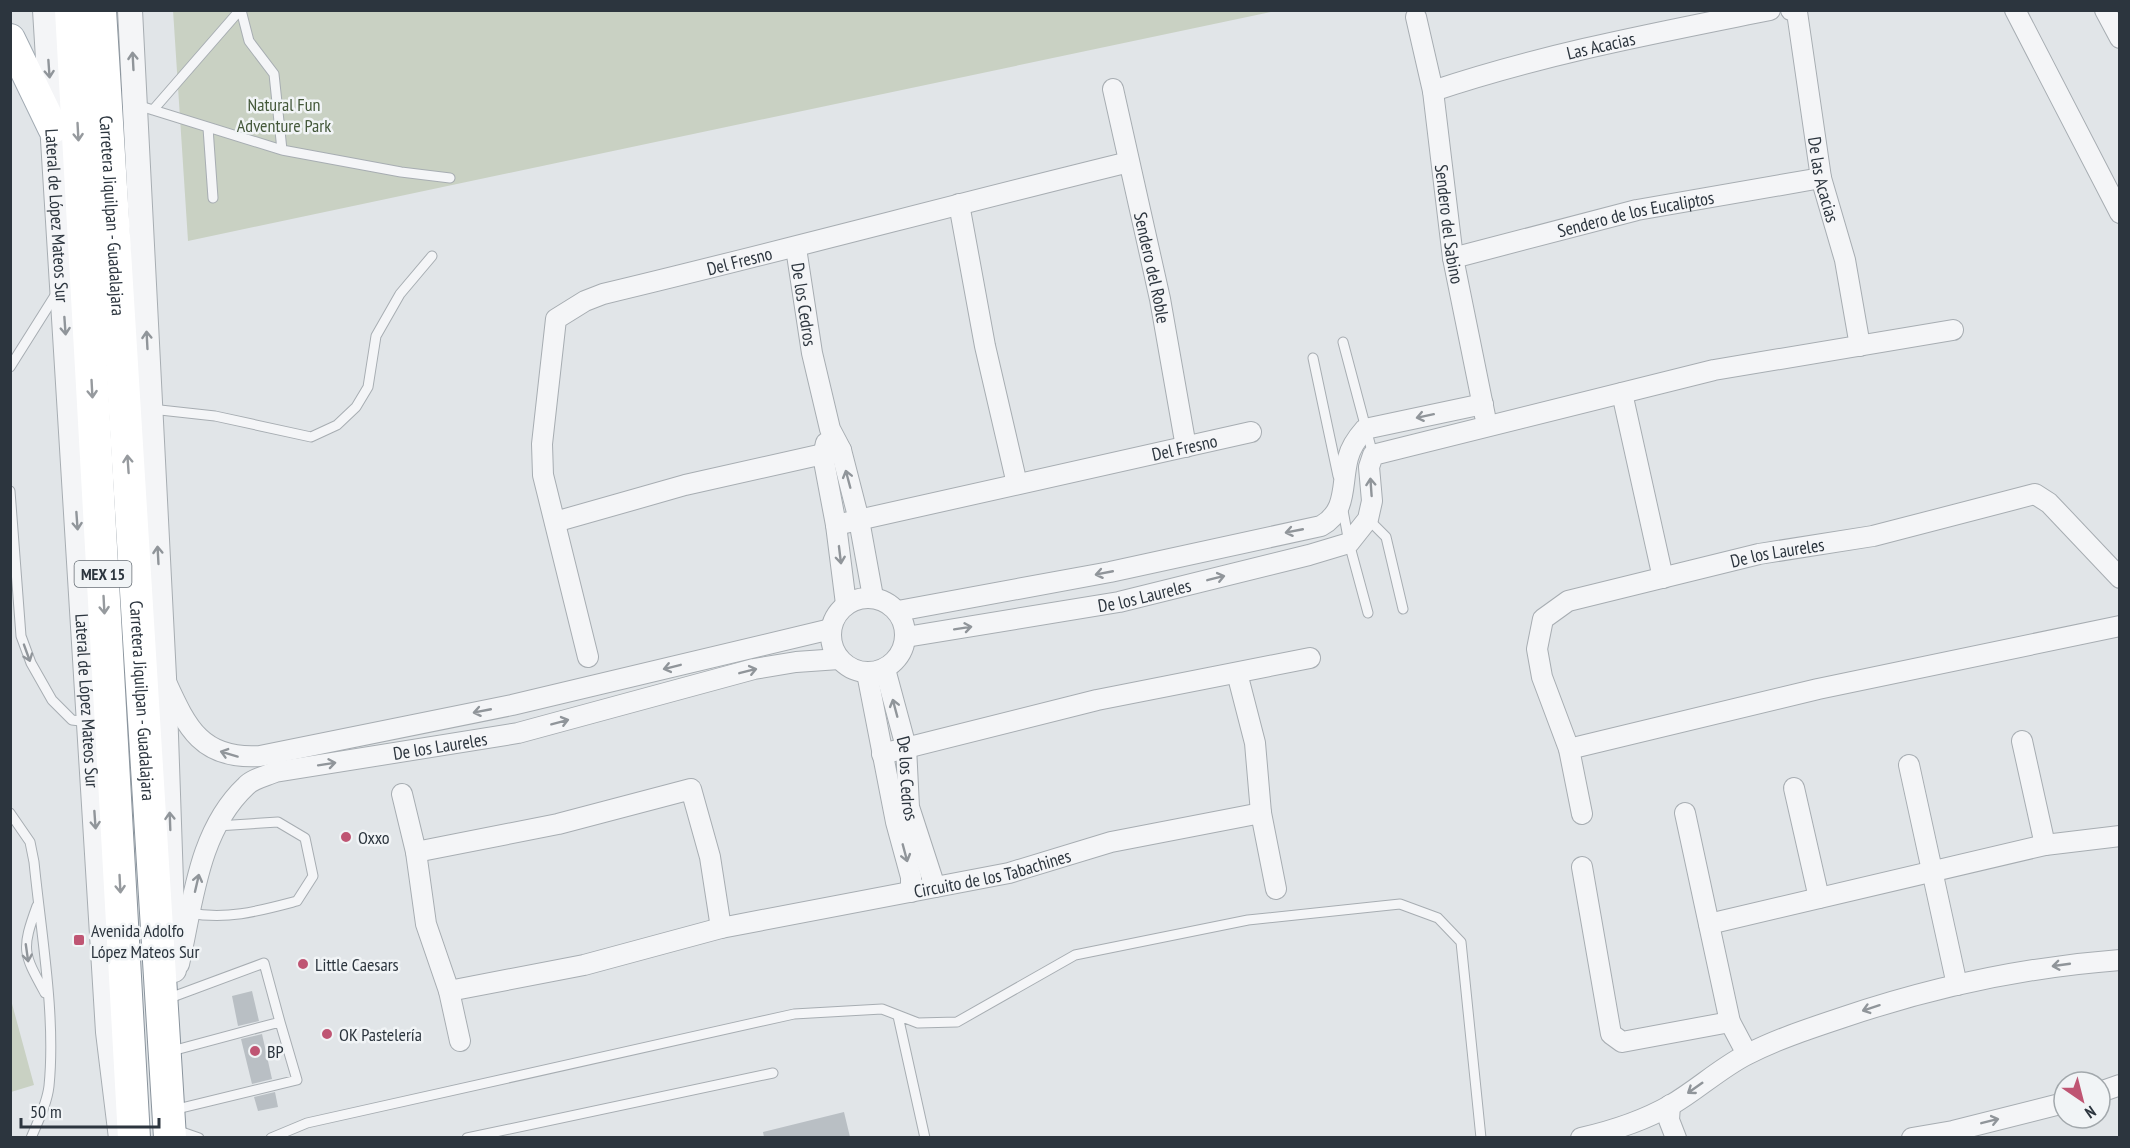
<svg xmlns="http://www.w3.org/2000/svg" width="2130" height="1148" font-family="'PT Sans Narrow',sans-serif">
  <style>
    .green { fill: #c9d1c3 }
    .building { fill: #b9bfc4 }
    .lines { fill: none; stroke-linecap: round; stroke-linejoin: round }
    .service-casing { stroke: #a7adb2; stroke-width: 11 }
    .minor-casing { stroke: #a7adb2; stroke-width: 22 }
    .tertiary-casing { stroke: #a7adb2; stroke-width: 26 }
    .primary-casing { stroke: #a2abb3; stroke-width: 32 }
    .trunk-casing { stroke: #8a949d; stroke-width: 34 }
    .service { stroke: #f4f5f7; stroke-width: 9 }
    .minor { stroke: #f4f5f7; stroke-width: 20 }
    .tertiary { stroke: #f4f5f7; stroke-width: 24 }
    .primary { stroke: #fff; stroke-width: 30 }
    .trunk { stroke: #fff; stroke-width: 32 }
    .oneway { stroke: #90959a }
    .oneway2 { stroke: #969a9e }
    .poi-dot { fill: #bf5573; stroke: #f1f4f6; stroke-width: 2 }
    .labels { text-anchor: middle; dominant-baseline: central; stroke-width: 5; stroke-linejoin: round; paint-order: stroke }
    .shield { fill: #f1f4f6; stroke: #676e75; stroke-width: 1.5 }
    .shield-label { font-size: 16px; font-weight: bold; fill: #2c353e }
    .street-label { font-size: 18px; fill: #2c353e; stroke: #f1f4f6 }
    .park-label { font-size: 18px; fill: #44583a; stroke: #f1f4f6 }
    .poi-label { font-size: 18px; fill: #2c353e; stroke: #f1f4f6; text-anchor: start }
  </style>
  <rect width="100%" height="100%" fill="#e1e5e8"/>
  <path class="green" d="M 173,10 L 1275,11 L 188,241 Z
    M 11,1000 L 34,1085 L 11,1092 L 10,1092 Z"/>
  <path class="building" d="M 252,991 L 259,1021 L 238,1026 L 232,996 Z
    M 262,1034 L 272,1079 L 252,1084 L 241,1039 Z
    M 275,1092 L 278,1107 L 258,1111 L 254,1097 Z
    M 844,1112 L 850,1137 L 764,1137 L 763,1132 Z"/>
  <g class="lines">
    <g class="service-casing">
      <path id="service" d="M 241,10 L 249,41 L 274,74 L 282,150
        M 137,105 L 282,150 L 401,172 L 450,178
        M 153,110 L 240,10
        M 208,128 L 213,198
        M 1343,342 L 1373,455
        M 1313,358 L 1338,476
        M 10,367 L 56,294
        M 151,409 L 215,416 L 311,437 L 337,425 L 356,407 L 368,387 L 376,336 L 400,294 L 432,256
        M 10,491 L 21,636 L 31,663 L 52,700 L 72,720 L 88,722
        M 1342,505 L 1349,543 L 1368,613
        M 1368,519 L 1386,537 L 1403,609
        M 10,813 L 30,842 L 34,862 C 41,933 56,1016 49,1086 C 47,1104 38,1121 31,1138
        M 37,906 C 21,950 23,953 45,993
        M 189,913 C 228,920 259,911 297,901 L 313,876 L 305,838 L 278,822 L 217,826
        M 175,996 L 264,963 L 280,1022
        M 898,1016 L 925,1138
        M 168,1052 L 280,1022 L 297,1080 L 173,1110
        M 176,1130 L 199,1138
        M 271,1138 L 307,1123 L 794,1014 L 882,1009 L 918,1023 L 957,1022 L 1075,955 L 1248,920 L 1400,904 L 1438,918 L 1461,942 L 1481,1138
        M 467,1138 L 773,1073"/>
    </g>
    <g class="minor-casing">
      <g id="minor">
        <path id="s1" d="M 1791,10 L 1797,12 L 1821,178 L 1845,260 L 1860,346"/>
        <path d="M 2015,10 L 2120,213"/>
        <path d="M 2105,10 L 2120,38"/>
        <path id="s2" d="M 1416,17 L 1433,91 L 1453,258 L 1485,416"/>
        <path id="s3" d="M 1113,89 L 1160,299 L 1186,447"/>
        <path id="s4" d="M 1433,91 C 1543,54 1656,33 1770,10"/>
        <path d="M 959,204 L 985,346 L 1017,484"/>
        <path id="s5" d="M 796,248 L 812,353 L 830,429 L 841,450 L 859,520 L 873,597"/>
        <path id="s6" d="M 1453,258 L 1637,210 L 1821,178"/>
        <path d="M 1622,393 L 1663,578"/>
        <path d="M 826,443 L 823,456 L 836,525 L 846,604"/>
        <path d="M 555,522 L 685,485 L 841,450"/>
        <path id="s7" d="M 836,525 L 1251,432"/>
        <circle cx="868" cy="635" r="37"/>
        <path d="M 898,611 L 1110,572 L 1321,526 C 1348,511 1341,484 1348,458 C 1351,446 1357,438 1365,429 L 1483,404"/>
        <path id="s8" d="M 906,637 L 1119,602 L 1309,555 L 1349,543 L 1368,519 L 1372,501 L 1369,467 L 1373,455 L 1714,370 L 1953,330"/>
        <path id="s9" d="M 588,657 L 543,475 L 542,444 L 556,319 L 585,301 L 603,294 C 779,252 953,205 1129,162"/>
        <path id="s10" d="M 885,669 L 906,747 L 909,807 L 935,887"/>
        <path d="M 867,673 L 896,822 L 911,877 L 911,892"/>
        <path d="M 1237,673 L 1255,743 L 1261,813 L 1276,889"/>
        <path d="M 166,682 C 187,728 202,760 260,756 L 512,705 L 831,629"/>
        <path d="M 2022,741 L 2045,845"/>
        <path d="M 1569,749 L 1818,689 L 2120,626"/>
        <path d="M 882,754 L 1097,700 L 1310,658"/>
        <path d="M 1909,765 L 1957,985"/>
        <path d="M 1794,788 L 1819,898"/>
        <path d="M 402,794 L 416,852 L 426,924 L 449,991 L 460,1041"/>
        <path d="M 1685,813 L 1730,1022 L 1747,1054"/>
        <path id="s11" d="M 1582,814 L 1569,749 L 1542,677 L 1537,649 L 1543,619 L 1568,601 L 1759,554 L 1873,536 L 2035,494 L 2049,503 L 2120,578"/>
        <path d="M 416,852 L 558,824 L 691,789 L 710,857 L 721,928"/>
        <path d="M 1582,867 L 1611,1034 L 1622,1042 L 1730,1022"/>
        <path d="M 1709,924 L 2045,845 L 2120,836"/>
        <path id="s12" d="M 179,964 C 193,903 198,831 246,786 C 252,779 266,776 275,772 L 518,733 L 754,669 L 796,662 L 839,659"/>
        <path id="s13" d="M 449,991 L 584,965 L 721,928 L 1009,873 L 1111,842 L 1261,813"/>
        <path d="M 2100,1092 L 2120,1085"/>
        <path d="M 1670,1105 L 1669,1120 L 1676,1138"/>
        <path d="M 1581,1138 C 1612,1131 1643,1121 1671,1105 C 1697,1090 1719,1069 1746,1055 C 1777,1039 1811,1028 1844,1017 C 1933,987 2026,967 2120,960"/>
        <path d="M 1912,1138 L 1953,1131 L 2064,1103"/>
      </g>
    </g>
    <g class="tertiary-casing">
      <g id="tertiary">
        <path id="s14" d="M 45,10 L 108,1032 L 121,1138"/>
        <path d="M 130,10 L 164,677 L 174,970"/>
      </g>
    </g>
    <g class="primary-casing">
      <path id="primary" d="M 10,39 L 53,128"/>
    </g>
    <g class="trunk-casing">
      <g id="trunk">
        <path d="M 71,10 L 134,1138"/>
        <path id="s15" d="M 100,10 L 170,1138"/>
      </g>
    </g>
    <use href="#service" class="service"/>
    <use href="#minor" class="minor"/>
    <use href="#tertiary" class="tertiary"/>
    <use href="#primary" class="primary"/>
    <use href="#trunk" class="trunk"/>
  </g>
  <defs><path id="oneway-shaft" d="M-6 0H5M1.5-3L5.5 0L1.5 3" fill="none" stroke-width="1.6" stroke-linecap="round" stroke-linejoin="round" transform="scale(1.5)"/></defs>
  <g class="oneway">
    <use href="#oneway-shaft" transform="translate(133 61) rotate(-93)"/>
    <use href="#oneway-shaft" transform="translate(49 69) rotate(86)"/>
    <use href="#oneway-shaft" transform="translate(65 326) rotate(86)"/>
    <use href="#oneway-shaft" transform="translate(147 340) rotate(-93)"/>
    <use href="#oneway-shaft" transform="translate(1425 416) rotate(168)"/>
    <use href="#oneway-shaft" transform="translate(848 479) rotate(-105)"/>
    <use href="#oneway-shaft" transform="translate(1371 487) rotate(-94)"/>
    <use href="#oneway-shaft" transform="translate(77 521) rotate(86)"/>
    <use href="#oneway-shaft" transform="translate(1294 531) rotate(169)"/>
    <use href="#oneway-shaft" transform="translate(158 555) rotate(-93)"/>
    <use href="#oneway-shaft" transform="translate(840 555) rotate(83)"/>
    <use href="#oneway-shaft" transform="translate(1104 573) rotate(169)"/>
    <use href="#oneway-shaft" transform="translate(1216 578) rotate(-14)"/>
    <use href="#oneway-shaft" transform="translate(963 628) rotate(-9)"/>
    <use href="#oneway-shaft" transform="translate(27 653) rotate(70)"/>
    <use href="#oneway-shaft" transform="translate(672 667) rotate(166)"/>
    <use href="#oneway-shaft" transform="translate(748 671) rotate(-14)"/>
    <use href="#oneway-shaft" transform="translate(895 708) rotate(-105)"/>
    <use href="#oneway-shaft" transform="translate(482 711) rotate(169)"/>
    <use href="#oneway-shaft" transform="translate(560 722) rotate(-15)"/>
    <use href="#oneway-shaft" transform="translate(229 754) rotate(-163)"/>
    <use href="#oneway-shaft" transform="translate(327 764) rotate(-9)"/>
    <use href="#oneway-shaft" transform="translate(95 820) rotate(86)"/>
    <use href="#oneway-shaft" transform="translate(170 821) rotate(-92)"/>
    <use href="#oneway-shaft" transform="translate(905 853) rotate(75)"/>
    <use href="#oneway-shaft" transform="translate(197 883) rotate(-77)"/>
    <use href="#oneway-shaft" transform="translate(27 953) rotate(82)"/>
    <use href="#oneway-shaft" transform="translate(2061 965) rotate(172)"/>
    <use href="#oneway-shaft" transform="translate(1871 1008) rotate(162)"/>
    <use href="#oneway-shaft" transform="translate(1695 1088) rotate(145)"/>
    <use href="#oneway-shaft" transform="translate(1990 1121) rotate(-14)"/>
  </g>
  <g class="oneway2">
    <use href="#oneway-shaft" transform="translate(78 132) rotate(87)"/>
    <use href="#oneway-shaft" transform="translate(92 389) rotate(87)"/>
    <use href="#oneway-shaft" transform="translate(128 464) rotate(-94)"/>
    <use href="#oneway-shaft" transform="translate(104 605) rotate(87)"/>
    <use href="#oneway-shaft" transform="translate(120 884) rotate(87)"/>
  </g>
  <g class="poi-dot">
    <circle cx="346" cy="837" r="6"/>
    <rect x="73" y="934" width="12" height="12" rx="3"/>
    <circle cx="303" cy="964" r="6"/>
    <circle cx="327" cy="1034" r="6"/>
    <circle cx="255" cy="1051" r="6"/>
  </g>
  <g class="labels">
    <rect class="shield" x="74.5" y="561" width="57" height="26" rx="4.5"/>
    <g class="shield-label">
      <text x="103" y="574">MEX 15</text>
    </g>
    <g class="street-label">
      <text stroke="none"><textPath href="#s4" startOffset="174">Las Acacias</textPath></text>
      <text stroke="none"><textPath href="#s1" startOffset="176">De las Acacias</textPath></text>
      <text stroke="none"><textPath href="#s6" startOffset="188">Sendero de los Eucaliptos</textPath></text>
      <text stroke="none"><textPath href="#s14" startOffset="206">Lateral de López Mateos Sur</textPath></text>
      <text stroke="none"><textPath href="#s15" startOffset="206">Carretera Jiquilpan - Guadalajara</textPath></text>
      <text stroke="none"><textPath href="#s2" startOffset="210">Sendero del Sabino</textPath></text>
      <text stroke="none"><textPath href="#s9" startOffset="538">Del Fresno</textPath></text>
      <text stroke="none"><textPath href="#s3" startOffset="183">Sendero del Roble</textPath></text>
      <text stroke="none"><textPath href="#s5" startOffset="57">De los Cedros</textPath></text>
      <text stroke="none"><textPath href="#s7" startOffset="357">Del Fresno</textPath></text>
      <text stroke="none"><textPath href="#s11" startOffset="448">De los Laureles</textPath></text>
      <text stroke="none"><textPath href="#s8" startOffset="242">De los Laureles</textPath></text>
      <text stroke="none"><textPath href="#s14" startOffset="692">Lateral de López Mateos Sur</textPath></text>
      <text stroke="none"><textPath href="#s15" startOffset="692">Carretera Jiquilpan - Guadalajara</textPath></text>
      <text stroke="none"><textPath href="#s12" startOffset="393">De los Laureles</textPath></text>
      <text stroke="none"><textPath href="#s10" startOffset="112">De los Cedros</textPath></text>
      <text stroke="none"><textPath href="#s13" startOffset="556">Circuito de los Tabachines</textPath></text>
    </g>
    <g class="park-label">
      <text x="284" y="104">Natural Fun<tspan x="284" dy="21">Adventure Park</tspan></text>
    </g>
    <g class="poi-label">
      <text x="358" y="837">Oxxo</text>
      <text x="91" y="930">Avenida Adolfo<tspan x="91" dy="21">López Mateos Sur</tspan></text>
      <text x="315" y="964">Little Caesars</text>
      <text x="339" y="1034">OK Pastelería</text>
      <text x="267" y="1051">BP</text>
    </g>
  </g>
  <rect width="2130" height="1148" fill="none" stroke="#2c353e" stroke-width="24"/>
  <g transform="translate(2082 1100) rotate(145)"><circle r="28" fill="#f1f4f6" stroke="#a2a8ac" stroke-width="1.5"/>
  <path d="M0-4.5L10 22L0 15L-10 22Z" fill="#bf5573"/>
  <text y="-9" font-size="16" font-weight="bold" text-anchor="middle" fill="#2c353e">N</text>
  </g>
  <path d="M21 1118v9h138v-9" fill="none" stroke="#2c353e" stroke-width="3"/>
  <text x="30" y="1118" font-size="18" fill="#2c353e" stroke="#f1f4f6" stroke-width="4.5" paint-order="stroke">50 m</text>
</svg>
